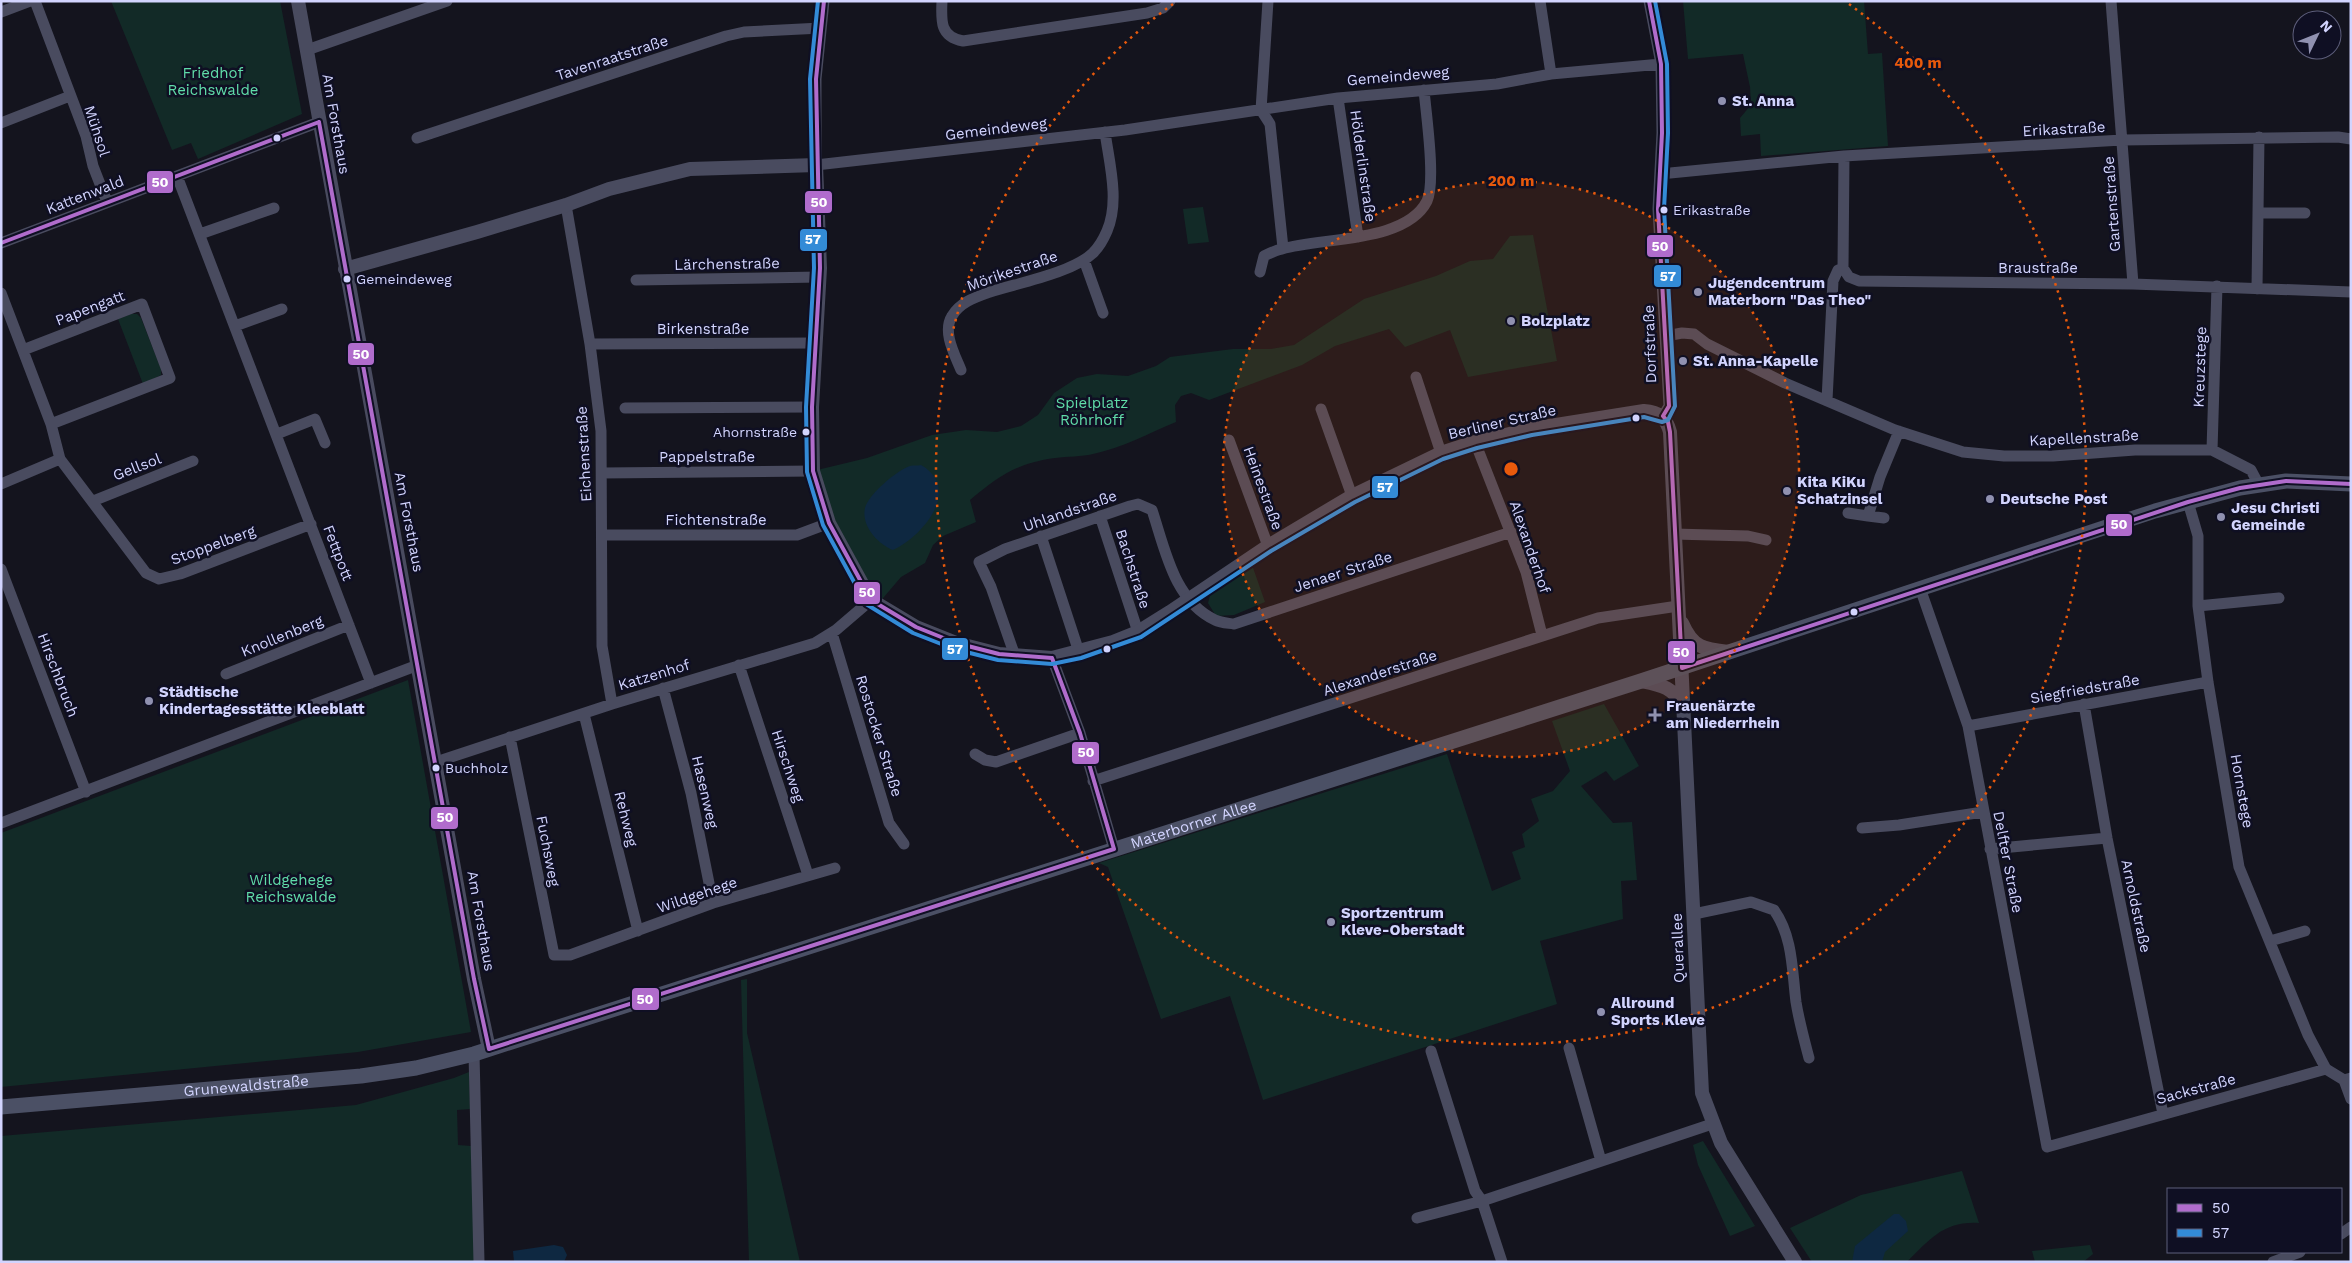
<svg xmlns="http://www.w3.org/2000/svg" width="2352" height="1263" font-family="'Work Sans',sans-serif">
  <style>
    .green { fill: #122a27 }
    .water { fill: #0e2841 }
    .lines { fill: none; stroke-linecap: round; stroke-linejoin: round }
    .minor { stroke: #494b5f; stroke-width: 11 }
    .tertiary { stroke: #494b5f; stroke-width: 14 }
    .secondary { stroke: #4b5065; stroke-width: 15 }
    .bus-1-casing { stroke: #0f0f23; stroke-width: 8 }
    .bus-2-casing { stroke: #0f0f23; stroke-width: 8 }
    .bus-1 { stroke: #b06ccc; stroke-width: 4 }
    .bus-2 { stroke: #338bd7; stroke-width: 4 }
    .ring { fill: none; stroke: #e8590c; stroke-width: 2.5; stroke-dasharray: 2.5 5 }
    .poi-dot { fill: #9091b0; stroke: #0f0f23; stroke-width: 2 }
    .bus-dot { fill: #d2d4fe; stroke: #0f0f23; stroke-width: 2 }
    .labels { text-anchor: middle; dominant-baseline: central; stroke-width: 5; stroke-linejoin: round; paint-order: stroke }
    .bus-label { font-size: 14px; fill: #d2d4fe; stroke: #0f0f23; text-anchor: start }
    .street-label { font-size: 15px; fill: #d2d4fe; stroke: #0f0f23 }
    .park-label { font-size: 15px; fill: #60dca9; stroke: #0f0f23 }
    .poi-label { font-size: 15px; font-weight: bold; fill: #d2d4fe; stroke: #0f0f23; text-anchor: start }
    .centre { fill: #e8590c; stroke: #0f0f23; stroke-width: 2.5 }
    .ring-label { font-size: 15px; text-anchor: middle; font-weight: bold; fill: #e8590c; stroke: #0f0f23; stroke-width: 5; stroke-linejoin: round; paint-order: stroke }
    .line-badge { stroke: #0f0f23; stroke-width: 2 }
    .badge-label { font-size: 14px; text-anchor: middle; font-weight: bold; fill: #fff }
  </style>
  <rect width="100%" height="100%" fill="#14141e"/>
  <path class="green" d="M 111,1 L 280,1 L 302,114 L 198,159 L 191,143 L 172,150 Z
    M 1683,1 L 1864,1 L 1868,54 L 1882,53 L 1888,146 L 1761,156 L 1760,134 L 1741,136 L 1740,118 L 1751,105 L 1750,87 L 1743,54 L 1688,59 Z
    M 1203,207 L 1209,242 L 1188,244 L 1183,209 Z
    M 1533,235 L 1557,361 L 1468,377 L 1450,330 L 1405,347 L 1389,329 L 1335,346 L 1302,365 L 1209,400 L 1191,393 L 1181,396 L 1175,405 L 1176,422 C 1149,433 1122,448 1093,454 C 1081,457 1068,456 1055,458 C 1017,463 999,476 970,500 L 976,522 L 943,536 L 933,545 L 925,563 L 901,577 L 878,604 L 871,600 L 813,471 L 867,458 L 932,435 L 966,430 L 997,432 L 1021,426 L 1038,415 L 1054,393 L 1077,378 L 1097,374 L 1128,376 L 1156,366 L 1170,357 L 1233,349 L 1271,349 L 1294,345 L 1364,299 L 1436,276 L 1470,261 L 1493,259 L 1510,236 Z
    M 131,314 L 137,314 L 141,318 L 161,369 L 161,375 L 143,384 L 118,319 Z
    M 1252,565 L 1265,602 L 1234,615 L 1216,616 L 1208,603 L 1211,592 Z
    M 408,680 L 471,1032 L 358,1052 L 1,1087 L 1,833 Z
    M 1604,704 L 1639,766 L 1614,781 L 1606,771 L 1581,786 L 1613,823 L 1632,822 L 1637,880 L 1621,881 L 1623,919 L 1540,941 L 1557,1004 L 1263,1100 L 1230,996 L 1161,1019 L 1108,867 L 1099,863 L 1447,754 L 1492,891 L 1521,879 L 1512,852 L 1525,847 L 1522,834 L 1539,821 L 1531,799 L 1553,791 L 1570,771 L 1552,721 Z
    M 747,979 L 747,1033 L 800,1262 L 749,1262 L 741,980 Z
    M 469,1072 L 470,1109 L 457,1110 L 458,1145 L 471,1146 L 475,1262 L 1,1262 L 1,1136 L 356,1105 L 454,1078 Z
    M 1703,1141 L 1755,1226 L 1730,1236 L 1698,1165 L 1693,1145 Z
    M 1962,1171 L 1979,1223 C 1944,1221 1930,1239 1907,1262 L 1812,1262 L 1790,1228 L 1861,1195 Z
    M 2090,1245 L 2093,1254 L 2083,1262 L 2035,1262 L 2032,1251 Z"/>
  <path class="water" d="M 921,465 C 963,489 922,537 893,550 C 878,544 861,526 865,508 C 868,495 897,470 910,466 C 913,465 918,466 921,465 Z
    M 1894,1214 L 1899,1214 L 1906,1221 L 1908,1231 L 1885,1252 L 1882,1262 L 1852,1262 L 1855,1246 Z
    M 554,1245 L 563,1247 L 567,1255 L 564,1262 L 514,1262 L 513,1251 Z"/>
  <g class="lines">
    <path class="minor" d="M 35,1 L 86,136 L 93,166 L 107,202
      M 824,1 L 816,79 L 816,165 L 1125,130 L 1338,98 L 1497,84 L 1551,74 L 1661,64
      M 942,1 C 941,21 940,37 963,41 L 1147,13 L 1163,8 L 1170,1
      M 1268,1 L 1261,110 L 1270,124 L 1283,248
      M 1540,1 L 1551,74
      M 1649,1 L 1661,64 L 1662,133 L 1658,209 L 1669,406 L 1663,416
      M 2111,1 L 2133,284
      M 1,12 L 30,1
      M 307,50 L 447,1
      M 1338,98 L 1358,237
      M 1,123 L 70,96
      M 417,138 L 726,36 L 744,32 L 821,28
      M 1844,156 L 1843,268 L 1849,277 L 1859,281 L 2133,284 L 2351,292
      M 1660,174 L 1844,156 L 2122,140 L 2338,137 L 2351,139
      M 177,176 L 371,683
      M 566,205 L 590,344 L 601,431 L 602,646 L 612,704
      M 2258,213 L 2305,213
      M 200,234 L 274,208
      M 1,243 L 319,122
      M 1084,260 L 1103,313
      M 1260,272 L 1264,256 C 1270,253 1276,250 1282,249 C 1322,237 1406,243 1427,201 C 1436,182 1426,113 1424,90
      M 636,280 L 819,277
      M 2257,289 L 2259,137
      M 1,293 L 51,424 L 60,459 L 146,573 L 159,579 L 180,574 L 311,524
      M 235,326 L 282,309
      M 1666,336 L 1682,333 L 1694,334 L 1707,344 L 1785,383 L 1895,430 L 1963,452 L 2004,456 L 2053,456 L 2135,450 L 2212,450 L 2251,470 L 2259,485
      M 590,344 L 815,343
      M 23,350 L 142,304 L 170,378 L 51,424
      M 961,370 C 955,355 942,332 952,316 C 960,302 976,297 990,292 C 1018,283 1072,273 1093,253 C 1099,247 1104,238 1107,231 C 1120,201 1109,162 1105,132
      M 1416,377 L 1441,453
      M 1827,400 L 1833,281 L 1838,270 L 1843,268
      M 625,408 L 812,407
      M 1321,409 L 1352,496
      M 277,434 L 315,419 L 325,443
      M 1229,440 L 1268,546
      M 1475,442 L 1526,572 L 1542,635
      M 2212,450 L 2217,286
      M 602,473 L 813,471
      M 1,484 L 60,459
      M 93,501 L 193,461
      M 2188,502 L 2198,536 L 2198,606 L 2208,682 L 2239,867 L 2308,1035 L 2326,1069
      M 1848,513 L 1868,516 L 1880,477 L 1899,431
      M 1100,516 L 1138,632
      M 1868,516 L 1884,518
      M 1674,534 L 1748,536 L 1766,540
      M 602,535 L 797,535 L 829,523
      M 1041,536 L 1079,652
      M 1,569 L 86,792
      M 1920,588 L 1968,726 L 2047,1147 L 2326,1069 L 2344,1080 L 2351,1078
      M 2198,606 L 2279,598
      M 832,633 L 889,823 L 904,844
      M 1015,656 L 991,587 L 979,562 L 1005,549 L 1130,506 L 1138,504 L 1152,510 C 1165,549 1174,601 1215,620 C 1221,623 1228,623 1234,624 L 1511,532
      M 1052,658 L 1080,733 L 1114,849
      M 739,665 L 808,875
      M 226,674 L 349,625
      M 663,688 L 691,793 L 713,903
      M 2084,704 L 2107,838 L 2163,1114
      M 584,714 L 638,931
      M 1968,726 L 2208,682
      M 510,737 L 554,955 L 570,955 L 713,903 L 835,868
      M 975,754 L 985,760 L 996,762 L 1080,733
      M 436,762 L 612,704 L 815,643 L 836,630 L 871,600
      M 1093,781 L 1598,618 L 1678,606
      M 1,823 L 418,665
      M 1862,828 L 1899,825 L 1983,812
      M 1990,849 L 2107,838
      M 1694,914 L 1751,902 L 1774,910 C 1793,937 1792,970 1796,1002 C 1799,1021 1804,1039 1809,1058
      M 2270,941 L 2305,931
      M 1569,1048 L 1601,1161
      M 1431,1051 L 1475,1191 L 1482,1201 L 1502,1262
      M 474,1054 L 479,1262
      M 2344,1080 L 2351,1099
      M 1417,1218 L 1482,1201 L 1712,1124
      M 2341,1234 L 2351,1227
      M 2273,1262 L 2300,1252"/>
    <path class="tertiary" d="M 298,1 L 474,979 L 489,1049
      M 345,269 L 477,232 L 566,205 L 609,189 L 690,169 L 816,165 L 820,268 L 812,407 L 813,471 L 829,523 L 871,600 L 916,627 L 956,643 L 999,654 L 1052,658 L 1113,642 L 1138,632 L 1170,612 L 1268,546 L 1352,496 L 1441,453 L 1475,442 L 1531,429 L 1644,411 C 1659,412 1666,417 1670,432 L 1702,1093 L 1721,1143 L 1795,1262
      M 1682,623 C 1693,648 1703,649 1729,652
      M 1641,681 C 1661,685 1674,687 1683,707"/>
    <path class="secondary" id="s1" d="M 1,1107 L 361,1076 L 416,1068 L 474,1054 L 1641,681 L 2155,511 L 2240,488 L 2286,481 L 2351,484"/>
    <g class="bus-1-casing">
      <path id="bus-1" d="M 824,1 L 816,79 L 820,268 L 812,407 L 813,471 L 829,523 L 871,600 L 916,627 L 956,643 L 999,654 L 1052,658
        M 1649,1 L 1661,64 L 1662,133 L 1658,209 L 1669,406 L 1663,416
        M 319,122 L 474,979 L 489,1049
        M 1,243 L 319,122
        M 1663,416 L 1668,422 L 1670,432 L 1682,668 L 2188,502 L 2240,488 L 2286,481 L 2351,484
        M 1052,658 L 1080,733 L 1114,849
        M 489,1049 L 1114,849"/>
    </g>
    <g class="bus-2-casing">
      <path id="bus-2" d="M 818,1 L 810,79 L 814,268 L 806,407 L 807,472 L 823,525 L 866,604 L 913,633 L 954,649 L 998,660 L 1052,664 L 1081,658 L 1141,637 L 1271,551 L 1355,502 L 1443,459 L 1477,448 L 1532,435 L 1644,417 L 1662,422 L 1668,420 L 1675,406 L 1664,209 L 1668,133 L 1667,64 L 1655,1"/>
    </g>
    <use href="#bus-1" class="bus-1"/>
    <use href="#bus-2" class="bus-2"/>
  </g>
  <circle cx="1511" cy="469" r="288" fill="#e8590c" fill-opacity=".12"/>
  <g class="ring">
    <circle cx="1511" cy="469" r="288"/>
    <path d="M1849 4A575 575 0 1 1 1173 4"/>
  </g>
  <g class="poi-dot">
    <circle cx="1722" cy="101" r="5"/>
    <circle cx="1698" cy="292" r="5"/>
    <circle cx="1511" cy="321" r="5"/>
    <circle cx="1683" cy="361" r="5"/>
    <circle cx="1787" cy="491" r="5"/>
    <circle cx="1990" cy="499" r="5"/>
    <circle cx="2221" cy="517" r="5"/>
    <circle cx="149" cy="701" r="5"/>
    <path d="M1652.5 707.5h5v5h5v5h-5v5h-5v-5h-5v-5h5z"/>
    <circle cx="1331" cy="922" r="5"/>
    <circle cx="1601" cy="1012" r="5"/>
  </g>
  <g class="bus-dot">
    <circle cx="277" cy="138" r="4.5"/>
    <circle cx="1664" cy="210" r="4.5"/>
    <circle cx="347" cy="279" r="4.5"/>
    <circle cx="1636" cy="418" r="4.5"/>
    <circle cx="806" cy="432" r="4.5"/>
    <circle cx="1854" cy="612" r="4.5"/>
    <circle cx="1107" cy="649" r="4.5"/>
    <circle cx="436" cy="768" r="4.5"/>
  </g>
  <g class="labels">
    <g class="bus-label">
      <text x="1673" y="210">Erikastraße</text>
      <text x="356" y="279">Gemeindeweg</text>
      <text x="797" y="432" text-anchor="end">Ahornstraße</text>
      <text x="445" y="768">Buchholz</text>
    </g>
    <g class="street-label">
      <text transform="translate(612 58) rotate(-18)">Tavenraatstraße</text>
      <text transform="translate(1398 76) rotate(-5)">Gemeindeweg</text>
      <text transform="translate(336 124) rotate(80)">Am Forsthaus</text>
      <text transform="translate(996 129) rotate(-7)">Gemeindeweg</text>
      <text transform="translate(2064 129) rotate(-3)">Erikastraße</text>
      <text transform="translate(97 131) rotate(72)">Mühsol</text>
      <text transform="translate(1363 166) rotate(82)">Hölderlinstraße</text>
      <text transform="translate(85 195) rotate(-21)">Kattenwald</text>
      <text transform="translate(2112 204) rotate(-94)">Gartenstraße</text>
      <text transform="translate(727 264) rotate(-1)">Lärchenstraße</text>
      <text x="2038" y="268">Braustraße</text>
      <text transform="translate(1012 271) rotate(-19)">Mörikestraße</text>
      <text transform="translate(90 308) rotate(-21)">Papengatt</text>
      <text x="703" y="329">Birkenstraße</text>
      <text transform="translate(1650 344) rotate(-92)">Dorfstraße</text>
      <text transform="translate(2200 367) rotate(-88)">Kreuzstege</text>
      <text transform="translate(1502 422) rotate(-13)">Berliner Straße</text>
      <text transform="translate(2084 438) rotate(-3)">Kapellenstraße</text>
      <text transform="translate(584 454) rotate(-93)">Eichenstraße</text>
      <text x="707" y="457">Pappelstraße</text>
      <text transform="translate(137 467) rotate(-21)">Gellsol</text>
      <text transform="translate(1263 488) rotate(70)">Heinestraße</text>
      <text transform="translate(1070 511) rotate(-19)">Uhlandstraße</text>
      <text x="716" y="520">Fichtenstraße</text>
      <text transform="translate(409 522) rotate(79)">Am Forsthaus</text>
      <text transform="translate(213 545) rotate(-20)">Stoppelberg</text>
      <text transform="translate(1530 547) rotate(71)">Alexanderhof</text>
      <text transform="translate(338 553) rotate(69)">Fettpott</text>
      <text transform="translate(1133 569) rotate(72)">Bachstraße</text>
      <text transform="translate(1343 572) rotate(-18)">Jenaer Straße</text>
      <text transform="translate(282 636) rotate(-22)">Knollenberg</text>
      <text transform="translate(1380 673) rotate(-18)">Alexanderstraße</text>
      <text transform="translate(58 675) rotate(69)">Hirschbruch</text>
      <text transform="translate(654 675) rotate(-17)">Katzenhof</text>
      <text transform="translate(2085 689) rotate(-10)">Siegfriedstraße</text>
      <text transform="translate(879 736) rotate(73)">Rostocker Straße</text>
      <text transform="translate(788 766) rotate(72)">Hirschweg</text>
      <text transform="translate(2242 791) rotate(80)">Hornstege</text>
      <text transform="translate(705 792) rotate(77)">Hasenweg</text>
      <text transform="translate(626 819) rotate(76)">Rehweg</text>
      <text stroke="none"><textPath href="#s1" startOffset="1232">Materborner Allee</textPath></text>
      <text transform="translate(548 851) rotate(79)">Fuchsweg</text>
      <text transform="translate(2008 862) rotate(79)">Delfter Straße</text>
      <text transform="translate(697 895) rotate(-19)">Wildgehege</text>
      <text transform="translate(2136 906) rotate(78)">Arnoldstraße</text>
      <text transform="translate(481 921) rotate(80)">Am Forsthaus</text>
      <text transform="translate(1678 948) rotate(-92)">Querallee</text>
      <text stroke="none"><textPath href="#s1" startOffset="246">Grunewaldstraße</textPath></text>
      <text transform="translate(2196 1089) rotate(-15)">Sackstraße</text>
    </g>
    <g class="park-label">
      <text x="213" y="73">Friedhof<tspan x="213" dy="17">Reichswalde</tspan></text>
      <text x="1092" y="403">Spielplatz<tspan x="1092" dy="17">Röhrhoff</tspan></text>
      <text x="291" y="880">Wildgehege<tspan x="291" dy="17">Reichswalde</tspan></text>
    </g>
    <g class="poi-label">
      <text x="1732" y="101">St. Anna</text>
      <text x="1708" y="283">Jugendcentrum<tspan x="1708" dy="17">Materborn "Das Theo"</tspan></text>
      <text x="1521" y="321">Bolzplatz</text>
      <text x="1693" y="361">St. Anna-Kapelle</text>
      <text x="1797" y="482">Kita KiKu<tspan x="1797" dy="17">Schatzinsel</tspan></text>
      <text x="2000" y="499">Deutsche Post</text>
      <text x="2231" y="508">Jesu Christi<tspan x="2231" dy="17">Gemeinde</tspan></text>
      <text x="159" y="692">Städtische<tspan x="159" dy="17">Kindertagesstätte Kleeblatt</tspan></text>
      <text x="1666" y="706">Frauenärzte<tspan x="1666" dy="17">am Niederrhein</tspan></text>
      <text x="1341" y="913">Sportzentrum<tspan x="1341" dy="17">Kleve-Oberstadt</tspan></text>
      <text x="1611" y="1003">Allround<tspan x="1611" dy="17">Sports Kleve</tspan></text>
    </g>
  </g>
  <circle cx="1511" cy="469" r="8" class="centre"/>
  <g class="ring-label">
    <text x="1918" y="68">400 m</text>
    <text x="1511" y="186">200 m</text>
  </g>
  <g class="line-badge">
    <rect x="146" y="170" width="28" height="24" rx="5" fill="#b06ccc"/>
    <rect x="804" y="190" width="29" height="24" rx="5" fill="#b06ccc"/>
    <rect x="799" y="228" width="29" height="24" rx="5" fill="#338bd7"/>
    <rect x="1646" y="234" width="28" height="24" rx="5" fill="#b06ccc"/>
    <rect x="1653" y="264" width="29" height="24" rx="5" fill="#338bd7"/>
    <rect x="347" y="342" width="28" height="24" rx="5" fill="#b06ccc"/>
    <rect x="1371" y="475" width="28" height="24" rx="5" fill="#338bd7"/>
    <rect x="2105" y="513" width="28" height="24" rx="5" fill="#b06ccc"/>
    <rect x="853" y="581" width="28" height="24" rx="5" fill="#b06ccc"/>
    <rect x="941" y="637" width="28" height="24" rx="5" fill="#338bd7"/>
    <rect x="1667" y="640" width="29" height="24" rx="5" fill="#b06ccc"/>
    <rect x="1071" y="741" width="29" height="24" rx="5" fill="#b06ccc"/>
    <rect x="430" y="806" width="29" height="24" rx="5" fill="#b06ccc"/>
    <rect x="631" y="987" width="29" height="24" rx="5" fill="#b06ccc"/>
  </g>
  <g class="badge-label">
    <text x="160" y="187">50</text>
    <text x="819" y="207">50</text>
    <text x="813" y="244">57</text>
    <text x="1660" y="251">50</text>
    <text x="1668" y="281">57</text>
    <text x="361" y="359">50</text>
    <text x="1385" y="492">57</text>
    <text x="2119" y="529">50</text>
    <text x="867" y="597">50</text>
    <text x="955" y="654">57</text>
    <text x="1681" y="657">50</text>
    <text x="1086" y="757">50</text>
    <text x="445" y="822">50</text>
    <text x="645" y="1004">50</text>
  </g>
  <rect width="2352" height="1263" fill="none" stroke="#d2d4fe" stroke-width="5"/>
  <rect x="2167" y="1188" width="175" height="65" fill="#0f0f23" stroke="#5d5e7b"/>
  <rect x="2177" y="1204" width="25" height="8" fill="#b06ccc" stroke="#5d5e7b"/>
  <text x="2212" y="1213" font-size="15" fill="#d2d4fe">50</text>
  <rect x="2177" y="1229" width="25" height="8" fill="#338bd7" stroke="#5d5e7b"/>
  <text x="2212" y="1238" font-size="15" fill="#d2d4fe">57</text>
  <g transform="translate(2317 35) rotate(47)"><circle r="24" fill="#0f0f23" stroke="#5d5e7b"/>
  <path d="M0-4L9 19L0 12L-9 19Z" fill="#9091b0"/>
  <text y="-8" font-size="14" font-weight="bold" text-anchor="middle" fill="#d2d4fe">N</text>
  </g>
</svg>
